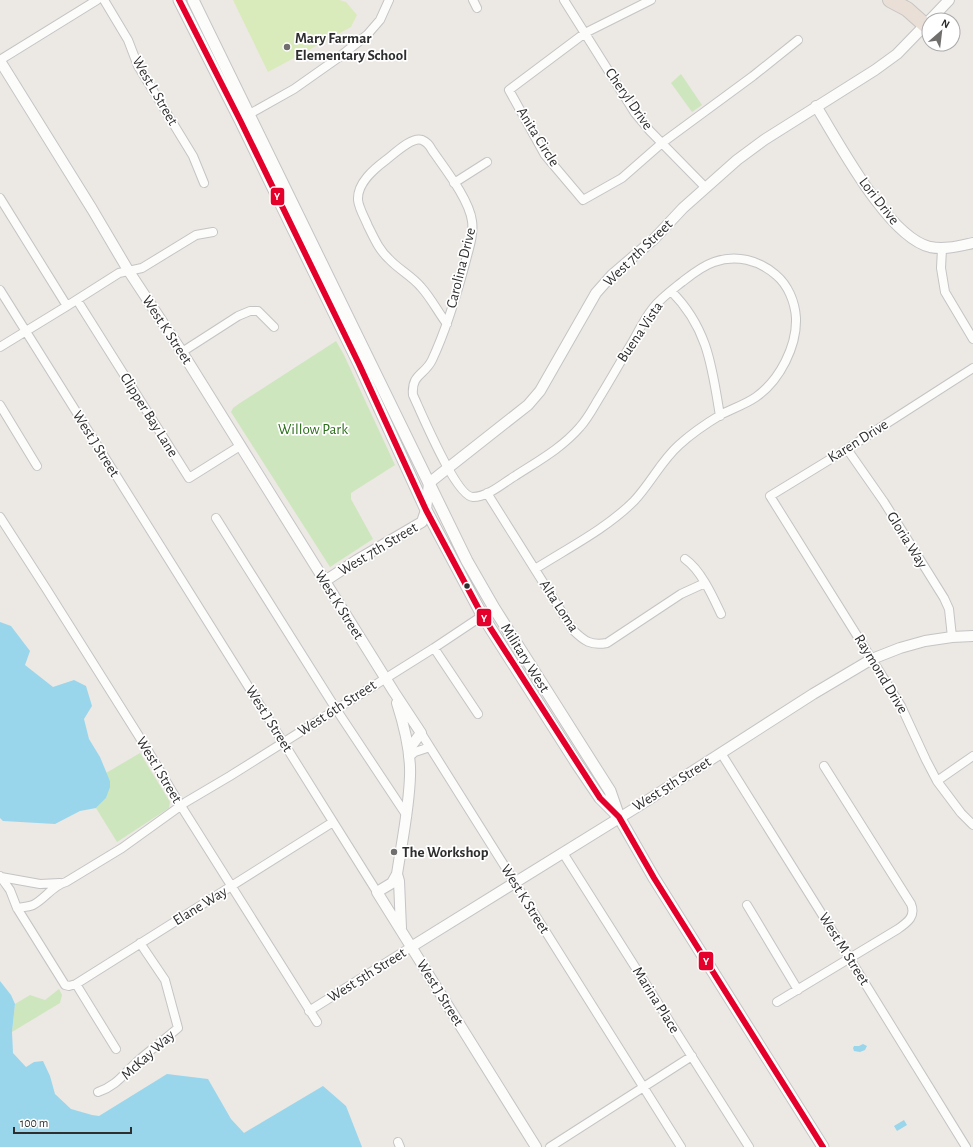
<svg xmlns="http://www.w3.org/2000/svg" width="973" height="1147" font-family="'Alegreya Sans',sans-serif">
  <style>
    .green { fill: #cee6be }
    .pitch { fill: #d9eabb }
    .water { fill: #99d6ec }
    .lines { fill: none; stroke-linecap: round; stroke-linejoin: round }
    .minor-casing { stroke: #c5c4c5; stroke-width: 10 }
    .tertiary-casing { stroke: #c5c4c5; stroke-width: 12 }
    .secondary-casing { stroke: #c5c4c5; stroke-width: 13 }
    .motorway-casing { stroke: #c6c5c4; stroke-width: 16 }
    .minor { stroke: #fcfcfb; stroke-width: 8 }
    .tertiary { stroke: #fcfcfb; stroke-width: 10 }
    .secondary { stroke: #fcfcfb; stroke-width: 11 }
    .motorway { stroke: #eadfd6; stroke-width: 14 }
    .bus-1-casing { stroke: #fff; stroke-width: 9 }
    .bus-1 { stroke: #e4002b; stroke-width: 6 }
    .poi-dot { fill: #706f6e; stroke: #fff; stroke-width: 1.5 }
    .bus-dot { fill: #2e2e2e; stroke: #fff; stroke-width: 1.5 }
    .labels { text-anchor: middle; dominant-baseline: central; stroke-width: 3.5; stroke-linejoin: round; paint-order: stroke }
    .poi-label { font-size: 15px; font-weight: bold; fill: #2e2e2e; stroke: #fff; text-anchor: start }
    .street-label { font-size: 15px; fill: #2e2e2e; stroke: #fff }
    .park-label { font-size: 15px; fill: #2c6e1b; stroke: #fff }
    .line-badge { stroke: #fff; stroke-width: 1.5 }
    .badge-label { font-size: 11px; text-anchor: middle; font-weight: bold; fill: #fff }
  </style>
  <rect width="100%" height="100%" fill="#ece8e4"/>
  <path class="green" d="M 681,74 L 702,105 L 692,112 L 671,83 Z
    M 336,341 L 344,355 L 395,465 L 351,493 L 351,499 L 373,539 L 330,567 L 231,412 L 233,408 L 240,403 Z
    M 140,753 L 170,802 L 169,808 L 117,842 L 96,808 L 106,798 L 110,781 L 106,773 Z
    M 59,989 L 62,995 L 60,1003 L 12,1032 L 15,1004 L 30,995 L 45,1000 Z"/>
  <path class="pitch" d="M 233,0 L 339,0 L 346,2 L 357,15 L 351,27 L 268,72 Z"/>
  <path class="water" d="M 0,622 L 11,626 L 30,651 L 25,665 L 53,687 L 74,680 L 86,686 L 92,706 L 84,719 L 89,739 L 100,757 L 110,781 L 110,787 L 106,798 L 96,808 L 80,811 L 55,824 L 3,821 L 0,818 Z
    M 0,981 L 11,995 L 15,1004 L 12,1032 L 13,1053 L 26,1067 L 34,1062 L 43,1061 L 50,1076 L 55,1094 L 71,1109 L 92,1115 L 99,1116 L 167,1074 L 208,1079 L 231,1119 L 244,1133 L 323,1086 L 346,1106 L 362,1147 L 0,1147 Z
    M 863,1044 L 867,1046 L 865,1050 L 860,1052 L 854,1051 L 853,1048 L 854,1046 L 859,1046 Z
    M 904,1120 L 907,1125 L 897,1131 L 894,1126 Z"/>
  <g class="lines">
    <g class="minor-casing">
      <path id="minor" d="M 104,0 L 128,40 L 138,66 L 193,156 L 204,183
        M 473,0 L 477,8
        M 564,0 L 635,113 L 650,131 L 706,188
        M 651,0 L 585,33 L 509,90 L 545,155 L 583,200 L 622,178 L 662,143 L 753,76 L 798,40
        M 0,60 L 97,0
        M 246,116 L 294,89 L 338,58 L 367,35 L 380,20 L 389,0
        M 454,183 L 487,162
        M 0,198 L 67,306
        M 942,249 L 941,268 L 945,292 L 973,339
        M 0,290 L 377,892
        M 671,291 C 708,328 712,367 720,416
        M 77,300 L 189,478 L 240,446
        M 447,324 C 438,312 431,298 421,287 C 412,276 398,269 389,259 C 379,250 374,238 368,226 C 365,218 359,209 358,200 C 357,183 374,169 386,160 C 394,154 412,136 422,140 C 427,142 430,146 432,150 C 445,169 469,199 472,221 C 474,234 469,248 466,260 C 457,294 447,328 432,360 C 425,375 411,374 413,395 C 421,412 456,497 473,497 C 488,497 503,483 515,476 C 538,461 562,448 580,427 C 589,417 594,406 601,395 C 612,377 622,359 633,341 C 639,330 645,318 653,308 C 661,298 672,290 682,282 C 691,275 702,266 714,262 C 736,254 759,260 776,275 C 788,285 795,302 796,318 C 797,346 780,380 756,397 C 746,404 734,408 722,414 C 707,423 692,433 679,445 C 661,461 651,483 634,501 C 606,529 568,548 535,569
        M 0,347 L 67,306 L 119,273 L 142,268 L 196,235 L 213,232
        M 182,352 L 238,316 L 250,311 L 258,311 L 274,327
        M 973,368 L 847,449 L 770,496 L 901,706 L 926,760 L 937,781 L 961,813 L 973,825
        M 0,405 L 37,466
        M 847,449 L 884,502 L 944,598 L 949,609 L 952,637
        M 487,493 L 573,630 C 584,641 591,646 607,643 L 681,594 L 705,583
        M 0,517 L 47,590 L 147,749 L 176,798 L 317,1022
        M 216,518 L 336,709 L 407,816
        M 685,559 C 701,570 713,597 721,614
        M 434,648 L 478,714
        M 421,733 L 681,1147
        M 721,753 L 850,959 L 966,1147
        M 409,757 L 415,752 L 430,747
        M 937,781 L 973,756
        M 563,853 L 749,1147
        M 0,876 L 10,890 L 17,908 L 65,985 L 69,986 L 76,984 L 333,822
        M 1,877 L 40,884 L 60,883
        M 747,905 L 798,990
        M 17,908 C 23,907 28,907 33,905 C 45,899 53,885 66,882 L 122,848 L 186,802 L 230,776 L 434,648 L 494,608
        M 76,984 L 116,1049
        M 777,1002 L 898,929 C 908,922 916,916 911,904 L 824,766
        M 309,1011 L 411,947
        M 98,1092 C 118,1085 124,1073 139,1060 C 152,1049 165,1039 178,1028 L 165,980 L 140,943
        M 398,1142 L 400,1147
        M 550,1147 L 692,1056"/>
    </g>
    <g class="tertiary-casing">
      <path id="tertiary" d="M 930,20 L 949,0
        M 0,61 L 92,209 L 128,270 L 182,352 L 394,692 L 421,733 L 412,745 L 409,757
        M 816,106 C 839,143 888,237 930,247 C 945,250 959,246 973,243
        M 325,581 L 357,560 L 422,522 L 426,510 L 429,483 L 528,405 L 540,391 L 596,293 L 612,275 L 654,239 L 683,208 L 737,160 L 764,140 L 875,70 L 897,54 L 929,21
        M 397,703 C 404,725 411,752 410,776 C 409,809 402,841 397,874 L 399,881 L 401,928
        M 397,874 L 392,883 L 377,892 L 536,1147
        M 411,947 L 637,807 L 813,694 L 872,659 L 900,648 L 925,641 L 952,637 L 973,636"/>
    </g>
    <g class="secondary-casing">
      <path id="secondary" d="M 179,0 L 240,120 L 290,223 L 359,364 L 426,510 L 482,615 L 577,764 L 600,798 L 617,815
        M 193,0 L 467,561 L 494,608 L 610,791 L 619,817 L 654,878 L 823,1147"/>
    </g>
    <g class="motorway-casing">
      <path id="motorway" d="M 890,0 L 907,9 L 925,25"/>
    </g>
    <use href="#minor" class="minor"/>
    <use href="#tertiary" class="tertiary"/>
    <use href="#secondary" class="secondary"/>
    <use href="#motorway" class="motorway"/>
    <g class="bus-1-casing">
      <path id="bus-1" d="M 179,0 L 240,120 L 359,364 L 426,510 L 482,615 L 600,798 L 619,817 L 654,878 L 823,1147"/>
    </g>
    <use href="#bus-1" class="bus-1"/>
  </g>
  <g class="poi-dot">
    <circle cx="287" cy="47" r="4"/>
    <circle cx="394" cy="852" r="4"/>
  </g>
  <circle class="bus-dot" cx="467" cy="586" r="3.5"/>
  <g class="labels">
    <g class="poi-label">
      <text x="295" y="38">Mary Farmar<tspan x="295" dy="17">Elementary School</tspan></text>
      <text x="402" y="852">The Workshop</text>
    </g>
    <g class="street-label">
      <text transform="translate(155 91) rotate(60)">West L Street</text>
      <text transform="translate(629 99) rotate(55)">Cheryl Drive</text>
      <text transform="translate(538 137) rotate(58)">Anita Circle</text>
      <text transform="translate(879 201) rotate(52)">Lori Drive</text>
      <text transform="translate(638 253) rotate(-44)">West 7th Street</text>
      <text transform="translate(461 268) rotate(-76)">Carolina Drive</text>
      <text transform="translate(167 330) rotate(57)">West K Street</text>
      <text transform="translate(640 332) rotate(-56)">Buena Vista</text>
      <text transform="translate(149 415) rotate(58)">Clipper Bay Lane</text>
      <text transform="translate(858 441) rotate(-32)">Karen Drive</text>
      <text transform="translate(96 444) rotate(58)">West J Street</text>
      <text transform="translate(907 540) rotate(58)">Gloria Way</text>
      <text transform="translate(378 549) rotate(-31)">West 7th Street</text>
      <text transform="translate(339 605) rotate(58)">West K Street</text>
      <text transform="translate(559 606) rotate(57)">Alta Loma</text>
      <text transform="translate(525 658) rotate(58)">Military West</text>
      <text transform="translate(881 674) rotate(59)">Raymond Drive</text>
      <text transform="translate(337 708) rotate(-33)">West 6th Street</text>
      <text transform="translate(269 719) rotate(58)">West J Street</text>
      <text transform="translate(159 770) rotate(59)">West I Street</text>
      <text transform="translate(672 784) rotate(-32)">West 5th Street</text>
      <text transform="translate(525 899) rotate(58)">West K Street</text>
      <text transform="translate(200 906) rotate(-32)">Elane Way</text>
      <text transform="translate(844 949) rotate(58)">West M Street</text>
      <text transform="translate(367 975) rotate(-32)">West 5th Street</text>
      <text transform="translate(440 993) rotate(58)">West J Street</text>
      <text transform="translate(656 1000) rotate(58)">Marina Place</text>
      <text transform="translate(148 1055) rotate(-42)">McKay Way</text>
    </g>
    <g class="park-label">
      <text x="313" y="429">Willow Park</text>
    </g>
  </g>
  <g class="line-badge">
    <rect x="270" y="187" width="15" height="19" rx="4" fill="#e4002b"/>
    <rect x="476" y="608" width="16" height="19" rx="4" fill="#e4002b"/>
    <rect x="698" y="951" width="16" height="20" rx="4" fill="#e4002b"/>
  </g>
  <g class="badge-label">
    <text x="277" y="200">Y</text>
    <text x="484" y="622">Y</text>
    <text x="706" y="965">Y</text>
  </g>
  <g transform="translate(941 32) rotate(28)"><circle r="19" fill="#ffffff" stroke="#ababab"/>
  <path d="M0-3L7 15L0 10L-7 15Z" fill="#706f6e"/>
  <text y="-6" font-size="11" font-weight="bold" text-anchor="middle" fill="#2e2e2e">N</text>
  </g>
  <path d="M14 1127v6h117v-6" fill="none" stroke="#2e2e2e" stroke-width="2"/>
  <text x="20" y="1127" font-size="12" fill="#2e2e2e" stroke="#ffffff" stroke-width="3" paint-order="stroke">100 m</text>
</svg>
